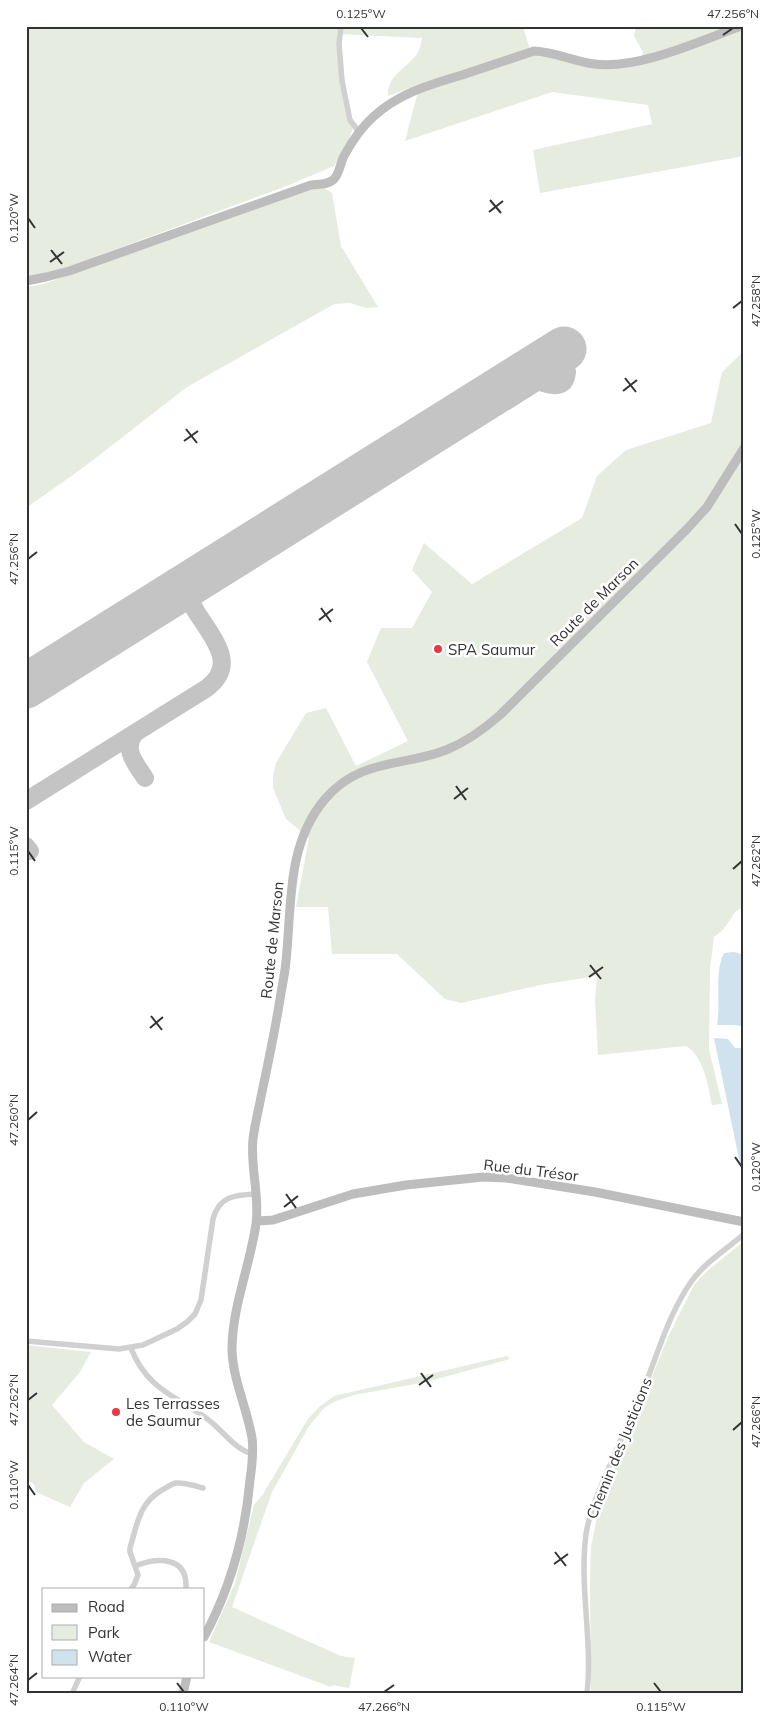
<svg xmlns="http://www.w3.org/2000/svg" width="770" height="1720" font-family="Mulish,sans-serif">
  <style>
    .green { fill: #e6ecdf }
    .water { fill: #cfe2ee }
    .lines { fill: none; stroke-linecap: round; stroke-linejoin: round }
    .taxiway { stroke: #c4c4c4; stroke-width: 18 }
    .runway { stroke: #c4c4c4; stroke-width: 45 }
    .street { stroke: #d0d0d0; stroke-width: 5.5 }
    .secondary { stroke: #bdbdbd; stroke-width: 9 }
    .ticks { fill: none; stroke: #333; stroke-width: 2 }
    .poi-dot { fill: #e63946; stroke: #fff; stroke-width: 2 }
    .labels { text-anchor: middle; dominant-baseline: central; stroke-width: 5; stroke-linejoin: round; paint-order: stroke }
    .street-label { font-size: 15px; fill: #333; stroke: #fff }
    .poi-label { font-size: 15px; fill: #333; stroke: #fff; text-anchor: start }
    .neatline { fill: none; stroke: #333; stroke-width: 2 }
    .ticks-label { font-size: 12px; text-anchor: middle; fill: #333 }
  </style>
  <rect width="100%" height="100%" fill="#fff"/>
  <path class="green" d="M 26,26 L 524,26 L 524,30 L 530,50 C 556,60 583,69 610,68 C 620,68 631,64 641,62 L 643,52 L 634,36 L 636,26 L 744,26 L 744,156 L 540,193 L 533,150 L 652,124 L 648,105 L 552,92 L 405,141 L 420,84 L 388,96 C 387,75 406,69 417,54 C 420,49 421,43 422,38 L 337,34 L 353,128 L 347,146 L 334,166 L 289,185 L 114,250 L 44,275 L 26,278 Z
    M 324,188 L 332,193 L 341,246 L 378,307 L 366,308 L 350,303 L 334,304 L 187,387 L 84,467 L 26,508 L 26,287 L 43,284 L 243,214 L 308,189 Z
    M 744,351 L 744,907 L 736,911 L 723,930 L 714,937 L 710,969 L 709,1049 L 722,1104 L 712,1105 C 708,1085 704,1057 686,1046 L 598,1055 L 595,1000 L 597,976 L 545,984 L 461,1003 L 445,999 L 397,954 L 332,954 L 328,907 L 296,907 L 309,838 L 286,819 L 273,788 L 273,776 L 276,763 L 306,713 L 326,708 L 356,766 L 408,741 L 367,662 L 381,628 L 412,628 L 432,592 L 412,570 L 424,543 L 472,584 L 582,518 L 597,476 L 626,450 L 711,423 L 722,372 Z
    M 744,1241 L 744,1694 L 591,1694 L 590,1578 L 591,1547 L 599,1507 L 668,1337 L 694,1285 L 706,1272 Z
    M 26,1345 L 91,1352 L 80,1372 L 52,1405 L 84,1442 L 114,1459 L 84,1483 L 70,1507 L 36,1492 L 34,1484 L 26,1480 Z
    M 507,1356 L 510,1359 L 426,1382 L 354,1395 L 336,1401 L 324,1408 L 309,1426 L 272,1492 L 232,1607 L 341,1656 L 355,1658 L 349,1688 L 332,1685 L 331,1687 L 209,1642 L 235,1583 L 254,1505 L 263,1494 L 308,1419 L 319,1407 L 334,1396 Z"/>
  <path class="water" d="M 734,952 L 744,955 L 744,1027 L 736,1025 L 717,1025 C 721,1003 714,972 724,953 Z
    M 714,1038 L 728,1039 L 735,1048 L 744,1048 L 744,1183 Z"/>
  <g class="lines">
    <path class="taxiway" d="M 505,386 C 510,383 517,379 523,378 C 536,376 564,399 567,372 L 556,353
      M 160,602 C 174,598 184,598 195,609
      M 135,733 C 122,749 136,764 145,778
      M 26,801 L 207,688 C 236,666 216,642 201,619 C 197,613 191,606 191,598 C 191,589 196,582 202,577
      M 26,846 L 30,851"/>
    <path class="runway" d="M 26,686 L 564,349"/>
    <path class="street" d="M 341,26 L 339,44 L 342,81 L 350,120 L 359,132
      M 26,1341 L 119,1349 L 143,1345 L 177,1329 L 187,1322 L 195,1314 L 201,1300 L 213,1219 C 219,1196 235,1195 255,1194
      M 131,1348 C 146,1388 175,1396 206,1418 C 222,1429 233,1448 252,1454
      M 135,1566 C 158,1557 188,1556 186,1589
      M 131,1589 L 134,1585 L 138,1575 L 130,1552 L 130,1548 C 137,1525 139,1503 162,1490 C 166,1488 171,1484 176,1483 C 185,1482 194,1486 203,1488
      M 72,1694 L 80,1676
      M 587,1694 C 593,1641 579,1587 586,1534 C 590,1509 601,1486 611,1463 C 621,1438 632,1414 643,1390 C 658,1354 668,1315 691,1282 C 705,1262 726,1250 744,1234"/>
    <path class="secondary" d="M 26,281 L 46,277 L 69,271 L 311,185 C 319,184 327,185 333,180 C 340,174 340,163 344,156 C 352,141 361,128 373,117 C 399,93 429,85 462,75 C 486,67 510,59 534,51 C 555,52 573,61 594,64 C 637,70 700,41 741,26
      M 257,1221 L 273,1220 L 353,1194 L 406,1185 L 483,1177 L 506,1178 L 595,1192 L 744,1222
      M 204,1637 C 230,1589 245,1536 250,1480 C 252,1466 254,1452 252,1438 C 247,1408 233,1380 232,1350 C 232,1307 250,1266 256,1224 C 260,1196 250,1167 253,1139 C 255,1123 259,1108 262,1092 C 269,1059 276,1026 281,993 C 283,982 285,972 286,961 C 292,905 286,845 325,799 C 360,758 403,767 446,750 C 466,742 483,730 500,715 L 687,529 L 707,507 L 744,448
      M 183,1694 L 187,1676"/>
  </g>
  <path class="ticks" d="M 361,28 L 368,37M 723,35 L 733,28M 490,200 L 501,213M 489,212 L 503,201M 28,218 L 35,228M 51,250 L 62,264M 50,262 L 64,252M 733,308 L 742,301M 625,378 L 636,392M 623,391 L 637,380M 186,429 L 197,443M 184,441 L 198,431M 735,524 L 742,534M 28,559 L 37,552M 321,608 L 331,622M 319,620 L 333,609M 456,786 L 466,800M 454,799 L 468,788M 28,851 L 35,861M 733,869 L 742,861M 590,965 L 601,979M 589,977 L 603,967M 151,1016 L 162,1030M 150,1028 L 163,1017M 28,1120 L 37,1112M 735,1157 L 742,1167M 286,1194 L 296,1208M 284,1207 L 298,1196M 421,1373 L 431,1387M 419,1385 L 433,1375M 28,1400 L 37,1393M 733,1430 L 742,1422M 28,1485 L 35,1495M 555,1552 L 566,1566M 554,1564 L 568,1554M 28,1680 L 37,1673M 177,1683 L 184,1692M 654,1683 L 661,1692M 384,1692 L 394,1685"/>
  <g class="poi-dot">
    <circle cx="438" cy="649" r="5"/>
    <circle cx="116" cy="1412" r="5"/>
  </g>
  <g class="labels">
    <g class="street-label">
      <text transform="translate(594 602) rotate(-45)">Route de Marson</text>
      <text transform="translate(272 940) rotate(-84)">Route de Marson</text>
      <text transform="translate(531 1170) rotate(7)">Rue du Trésor</text>
      <text transform="translate(619 1448) rotate(-68)">Chemin des Justicions</text>
    </g>
    <g class="poi-label">
      <text x="448" y="649">SPA Saumur</text>
      <text x="126" y="1403">Les Terrasses<tspan x="126" dy="17">de Saumur</tspan></text>
    </g>
  </g>
  <rect width="770" height="1720" fill="none" stroke="#ffffff" stroke-width="55"/>
  <rect x="42" y="1588" width="162" height="90" fill="#ffffff" stroke="#adadad"/>
  <rect x="52" y="1604" width="25" height="8" fill="#bdbdbd" stroke="#adadad"/>
  <text x="88" y="1612" font-size="15" fill="#333333">Road</text>
  <rect x="52" y="1625" width="25" height="15" fill="#e6ecdf" stroke="#adadad"/>
  <text x="88" y="1638" font-size="15" fill="#333333">Park</text>
  <rect x="52" y="1650" width="25" height="15" fill="#cfe2ee" stroke="#adadad"/>
  <text x="88" y="1662" font-size="15" fill="#333333">Water</text>
  <rect x="28" y="28" width="714" height="1664" class="neatline"/>
  <g class="ticks-label">
    <text x="361" y="18">0.125°W</text>
    <text x="733" y="18">47.256°N</text>
    <text transform="translate(14 218) rotate(-90)" y="4">0.120°W</text>
    <text transform="translate(756 301) rotate(-90)" y="4">47.258°N</text>
    <text transform="translate(756 534) rotate(-90)" y="4">0.125°W</text>
    <text transform="translate(14 559) rotate(-90)" y="4">47.256°N</text>
    <text transform="translate(14 851) rotate(-90)" y="4">0.115°W</text>
    <text transform="translate(756 861) rotate(-90)" y="4">47.262°N</text>
    <text transform="translate(14 1120) rotate(-90)" y="4">47.260°N</text>
    <text transform="translate(756 1167) rotate(-90)" y="4">0.120°W</text>
    <text transform="translate(14 1400) rotate(-90)" y="4">47.262°N</text>
    <text transform="translate(756 1422) rotate(-90)" y="4">47.266°N</text>
    <text transform="translate(14 1485) rotate(-90)" y="4">0.110°W</text>
    <text transform="translate(14 1680) rotate(-90)" y="4">47.264°N</text>
    <text x="184" y="1711">0.110°W</text>
    <text x="384" y="1711">47.266°N</text>
    <text x="661" y="1711">0.115°W</text>
  </g>
</svg>
